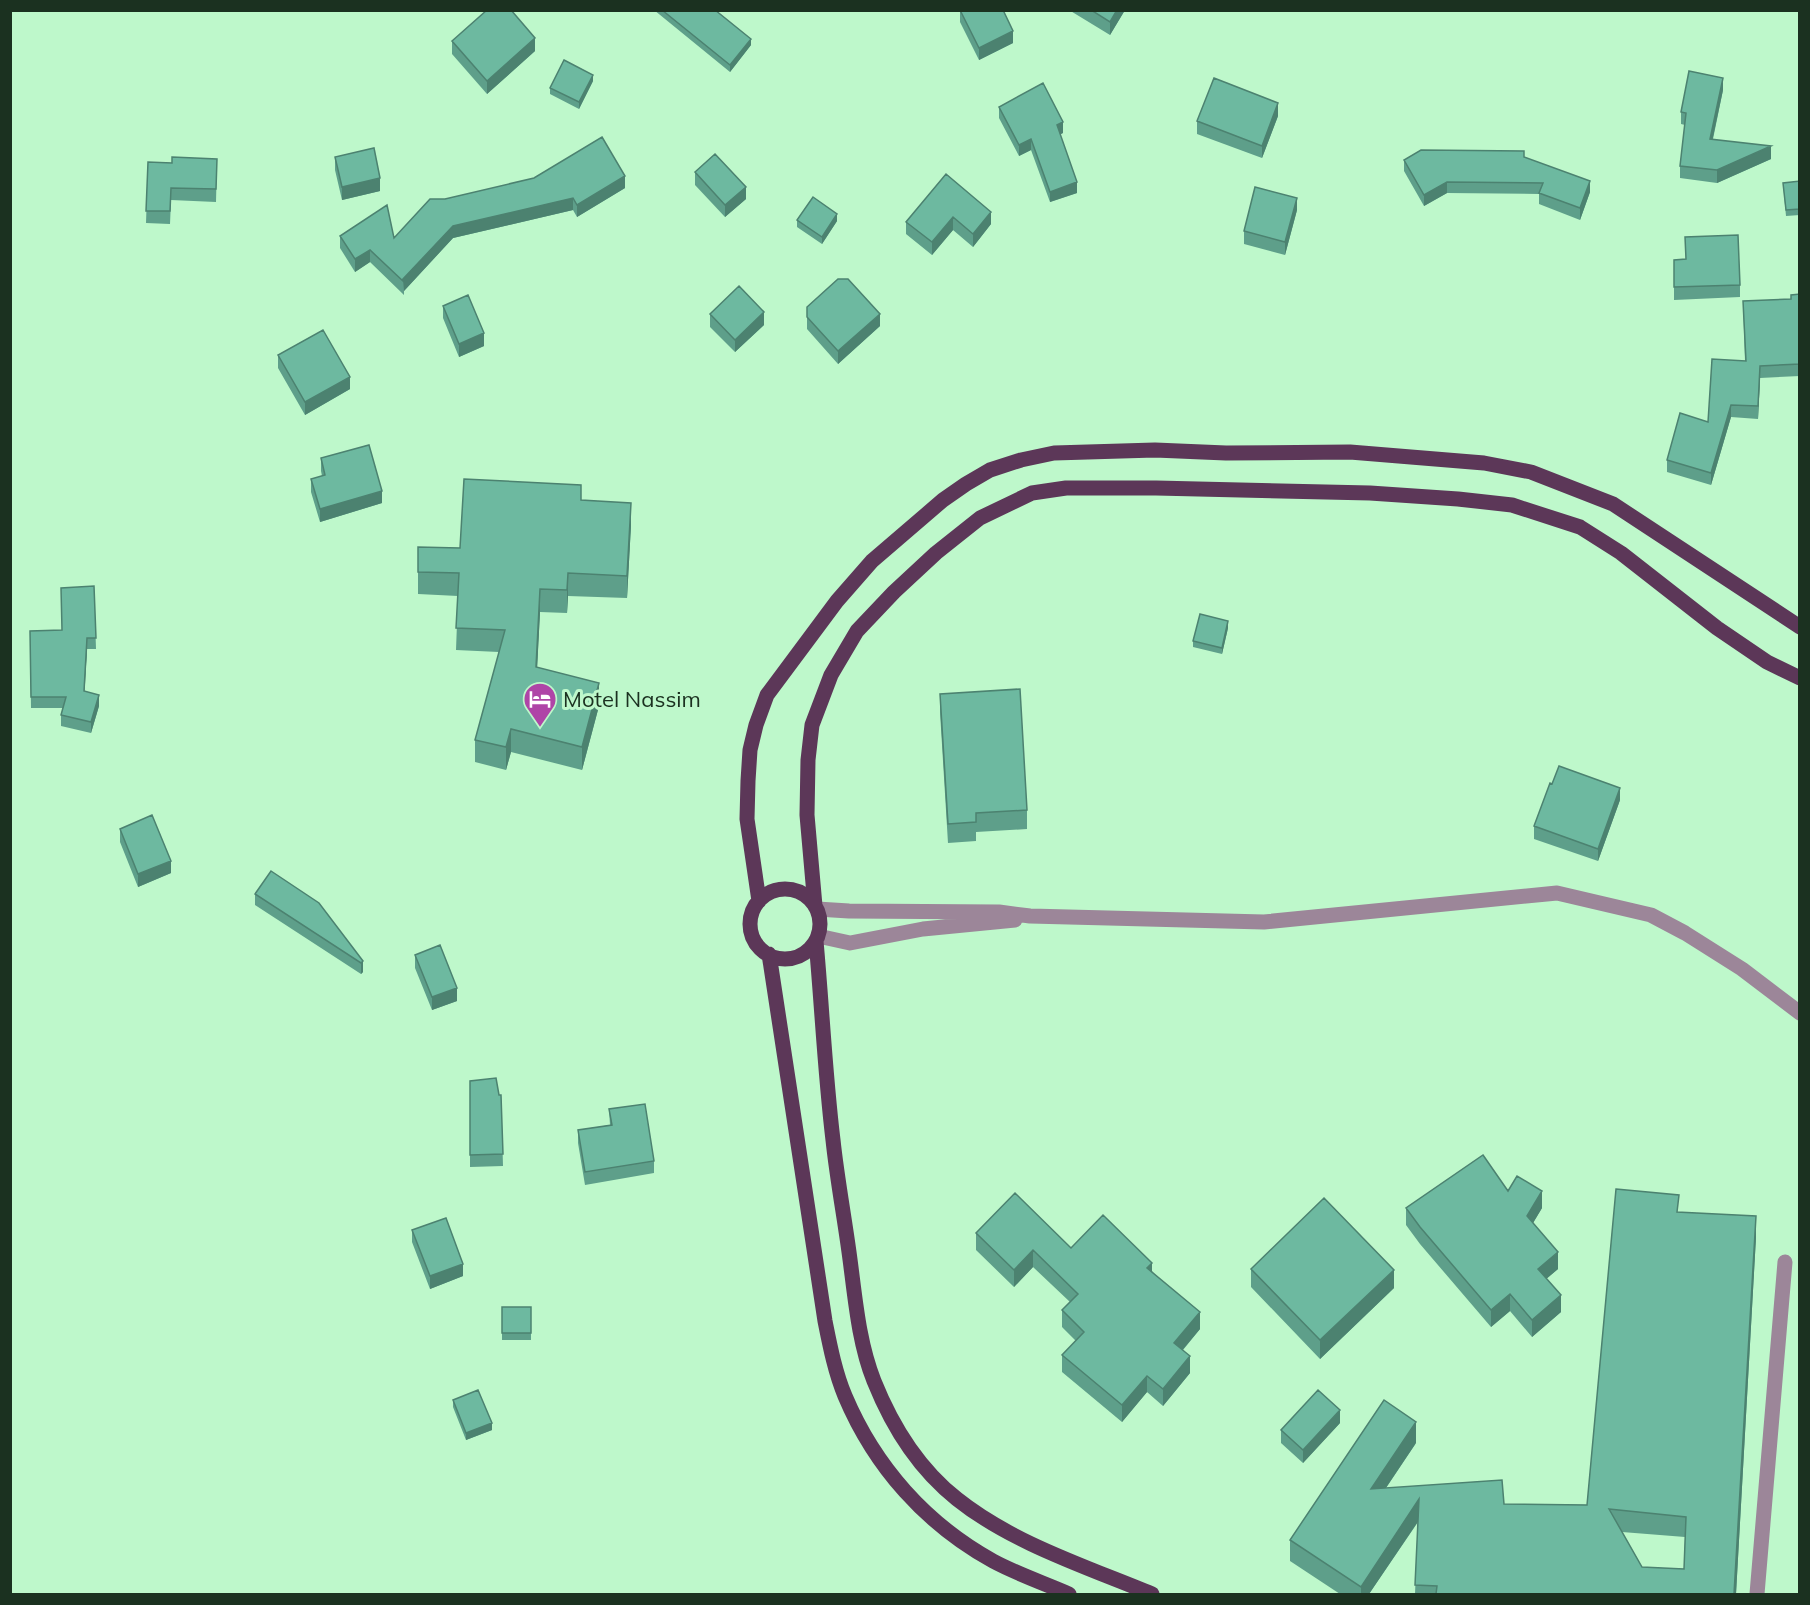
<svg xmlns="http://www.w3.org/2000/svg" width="1810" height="1605" font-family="Mulish,sans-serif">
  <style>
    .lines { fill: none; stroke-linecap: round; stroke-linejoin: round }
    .minor { stroke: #9c8699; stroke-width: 15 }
    .major { stroke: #5c3758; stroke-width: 15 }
    .wall { fill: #5e9f8a; fill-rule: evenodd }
    .shaded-wall { fill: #4c8270 }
    .building { fill: #6db9a0; stroke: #4c8270; stroke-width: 1.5; fill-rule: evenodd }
    .labels { text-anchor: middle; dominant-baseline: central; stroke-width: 6; stroke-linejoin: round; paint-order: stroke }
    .poi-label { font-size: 22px; fill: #1b3120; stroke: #bef8cb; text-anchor: start }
  </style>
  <rect width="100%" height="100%" fill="#bef8cb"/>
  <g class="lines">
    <path class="minor" d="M 817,909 L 849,911 L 999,912 L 1030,916 L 1264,922 L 1557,893 L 1651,915 L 1685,933 L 1742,969 L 1800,1013
      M 818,936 L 850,943 L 923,929 L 1015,920
      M 1757,1594 L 1785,1262"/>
    <path class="major" d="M750 924a35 35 0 1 1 70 0a35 35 0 1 1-70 0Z
      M 759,901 L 747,819 L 748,781 L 750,750 L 756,725 L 767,695 L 837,601 L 872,561 L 943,500 L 966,484 L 990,470 L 1021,460 L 1054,453 L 1155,450 L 1226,453 L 1350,452 L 1484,463 L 1531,472 L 1613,504 L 1800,627
      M 815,906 L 807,815 L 808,760 L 812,725 L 831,675 L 857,631 L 894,592 L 936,553 L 980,518 L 1032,493 L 1066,488 L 1156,488 L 1370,493 L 1458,499 L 1512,505 L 1580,527 L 1621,553 L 1717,628 L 1767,662 L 1800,678
      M 816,941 C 822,1007 825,1074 833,1140 C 837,1178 844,1215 849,1252 C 855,1295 858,1341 874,1381 C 892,1426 919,1469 957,1499 C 1012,1543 1087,1567 1152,1594
      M 769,954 L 825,1321 C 830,1346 835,1372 845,1396 C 875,1467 926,1524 993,1561 C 1017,1574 1044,1583 1069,1594"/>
  </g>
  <path class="wall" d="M 654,10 L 715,10 L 751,45 L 730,72 Z
    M 960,10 L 1003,10 L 1013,43 L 979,60 L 960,22 Z
    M 1069,10 L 1125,10 L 1110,35 Z
    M 452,41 L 535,51 L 487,94 L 452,54 Z
    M 593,81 L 579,109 L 550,94 L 550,88 Z
    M 1723,90 L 1713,139 L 1771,159 L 1717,183 L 1680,178 L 1680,166 L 1685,125 L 1681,124 L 1681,112 Z
    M 999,107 L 1063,133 L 1060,134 L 1077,193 L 1050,202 L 1031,150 L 1019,156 L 999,118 Z
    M 1278,116 L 1262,158 L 1197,134 L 1197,121 Z
    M 335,157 L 380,191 L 342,200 L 335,170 Z
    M 1524,157 L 1590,192 L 1580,220 L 1539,204 L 1539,194 L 1447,193 L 1424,206 L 1404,171 L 1404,160 Z
    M 217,159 L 216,202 L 171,200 L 170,224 L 146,223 L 148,162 L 172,163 Z
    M 695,172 L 746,199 L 725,217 L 695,185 Z
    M 946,174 L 991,224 L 973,247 L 953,230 L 932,255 L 906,234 L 906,222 Z
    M 1800,181 L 1800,215 L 1786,216 L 1783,183 Z
    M 625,188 L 577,217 L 573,210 L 453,238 L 404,291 L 404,295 L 370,262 L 355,272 L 340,248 L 340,236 L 394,238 L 445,199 Z
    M 1297,210 L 1285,255 L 1244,244 L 1244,231 Z
    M 797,220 L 837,221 L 822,244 L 797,227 Z
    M 1685,237 L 1740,285 L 1740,297 L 1674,300 L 1674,260 L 1686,259 Z
    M 1800,294 L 1800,376 L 1760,378 L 1758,419 L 1731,417 L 1711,485 L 1667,472 L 1667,460 L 1708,422 L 1745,361 L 1743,301 L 1791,299 Z
    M 443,306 L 484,346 L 459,357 L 443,318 Z
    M 807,307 L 880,326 L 838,364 L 807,329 Z
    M 710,314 L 764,325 L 735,352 L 710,327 Z
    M 278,355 L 350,389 L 305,415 L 278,368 Z
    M 321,458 L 382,503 L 320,522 L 311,492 L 311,479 L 322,476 L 321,471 Z
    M 581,500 L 631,525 L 627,598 L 568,596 L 567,613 L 540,612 L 537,668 L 599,706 L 582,770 L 511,752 L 506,770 L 475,762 L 475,740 L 499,652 L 456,650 L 458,596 L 418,594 L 418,547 L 460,548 Z
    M 94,586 L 96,649 L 87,649 L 84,692 L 99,706 L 91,733 L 61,726 L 61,715 L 63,708 L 31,708 L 30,631 L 62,630 Z
    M 1228,628 L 1222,654 L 1193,647 L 1193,641 Z
    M 940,694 L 1027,810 L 1027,829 L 976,832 L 976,841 L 948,843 L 940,712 Z
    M 1620,800 L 1598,861 L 1534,839 L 1534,826 Z
    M 120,829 L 171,873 L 138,887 L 120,842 Z
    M 255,894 L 363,961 L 363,972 L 361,974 L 255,905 Z
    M 415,955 L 457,1001 L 432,1010 L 415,968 Z
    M 470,1081 L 499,1095 L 501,1095 L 503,1166 L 470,1167 Z
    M 609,1109 L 654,1161 L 654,1173 L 585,1185 L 578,1143 L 578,1130 L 610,1125 Z
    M 1508,1191 L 1542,1208 L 1533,1223 L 1558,1269 L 1546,1279 L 1561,1312 L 1532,1337 L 1510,1311 L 1491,1327 L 1420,1244 L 1406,1225 L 1406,1208 Z
    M 1679,1212 L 1756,1237 L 1736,1594 L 1415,1594 L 1418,1522 L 1369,1594 L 1340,1594 L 1290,1561 L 1290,1540 L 1416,1443 L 1386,1488 L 1504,1504 L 1587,1505 ZM 1622,1532 L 1685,1537 L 1684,1569 L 1642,1567 Z
    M 412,1230 L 463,1276 L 430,1289 L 412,1242 Z
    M 976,1233 L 1071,1248 L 1152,1271 L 1200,1329 L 1183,1350 L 1190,1373 L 1163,1406 L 1147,1392 L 1122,1422 L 1062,1372 L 1062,1355 L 1076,1341 L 1062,1327 L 1062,1310 L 1070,1302 L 1033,1267 L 1014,1287 L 976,1250 Z
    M 1251,1269 L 1394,1288 L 1320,1359 L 1251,1287 Z
    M 502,1307 L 531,1307 L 531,1340 L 502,1340 Z
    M 453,1400 L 492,1430 L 466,1440 L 453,1407 Z
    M 1340,1423 L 1303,1463 L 1281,1443 L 1281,1430 Z"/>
  <path class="shaded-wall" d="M 1117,10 L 1125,10 L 1110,35 L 1110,22 Z
    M 1013,31 L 1013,43 L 979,60 L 979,48 Z
    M 535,38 L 535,51 L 487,94 L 487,81 Z
    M 751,39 L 751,45 L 730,72 L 730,65 Z
    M 593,75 L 593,81 L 579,109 L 579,102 Z
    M 1723,78 L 1723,90 L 1710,151 L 1710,139 Z
    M 1278,103 L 1278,116 L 1262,158 L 1262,146 Z
    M 1063,122 L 1063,133 L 1057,136 L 1057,125 Z
    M 1031,139 L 1031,150 L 1019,156 L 1019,145 Z
    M 1771,146 L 1771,159 L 1717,183 L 1717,170 Z
    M 625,176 L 625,188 L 577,217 L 577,205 Z
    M 380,178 L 380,191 L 342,200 L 342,187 Z
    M 1590,181 L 1590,192 L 1580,220 L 1580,208 Z
    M 1077,182 L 1077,193 L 1050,202 L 1050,192 Z
    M 1447,182 L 1447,193 L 1424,206 L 1424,195 Z
    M 746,187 L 746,199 L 725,217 L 725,205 Z
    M 573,198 L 573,210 L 453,238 L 404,291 L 403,279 L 453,226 Z
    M 1297,198 L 1297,210 L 1285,255 L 1285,242 Z
    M 991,212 L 991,224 L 973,247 L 973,234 Z
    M 837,214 L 837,221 L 822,244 L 822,237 Z
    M 953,217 L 953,230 L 932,255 L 932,242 Z
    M 370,250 L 370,262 L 355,272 L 355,259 Z
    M 764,312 L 764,325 L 735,352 L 735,340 Z
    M 880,314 L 880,326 L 838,364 L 838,351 Z
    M 484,333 L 484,346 L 459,357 L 459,344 Z
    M 1760,366 L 1760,378 L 1758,419 L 1758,406 Z
    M 350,377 L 350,389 L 305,415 L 305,402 Z
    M 1731,405 L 1731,417 L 1711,485 L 1711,473 Z
    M 382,491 L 382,503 L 320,522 L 320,509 Z
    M 631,503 L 631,525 L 627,598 L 627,576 Z
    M 568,573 L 568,596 L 567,613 L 567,590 Z
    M 540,589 L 540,612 L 536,690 L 536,667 Z
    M 1228,621 L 1228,628 L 1222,654 L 1222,648 Z
    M 87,638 L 87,649 L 84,702 L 84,691 Z
    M 599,683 L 599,706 L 582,770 L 582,747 Z
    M 99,695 L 99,706 L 91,733 L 91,722 Z
    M 511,729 L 511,752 L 506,770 L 506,747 Z
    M 1620,788 L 1620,800 L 1598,861 L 1598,849 Z
    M 171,861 L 171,873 L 138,887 L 138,874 Z
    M 363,961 L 363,972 L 361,974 L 361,963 Z
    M 457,988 L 457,1001 L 432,1010 L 432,997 Z
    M 1542,1191 L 1542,1208 L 1527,1233 L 1527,1216 Z
    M 1756,1216 L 1756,1237 L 1736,1594 L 1734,1594 Z
    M 1033,1250 L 1033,1267 L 1014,1287 L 1014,1270 Z
    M 1558,1252 L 1558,1269 L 1538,1286 L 1538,1269 Z
    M 1152,1263 L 1152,1280 L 1147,1268 Z
    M 463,1264 L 463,1276 L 430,1289 L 430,1276 Z
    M 1394,1270 L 1394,1288 L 1320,1359 L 1320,1340 Z
    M 1510,1294 L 1510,1311 L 1491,1327 L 1491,1310 Z
    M 1561,1295 L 1561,1312 L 1532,1337 L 1532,1320 Z
    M 1200,1312 L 1200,1329 L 1174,1360 L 1174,1343 Z
    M 1190,1356 L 1190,1373 L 1163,1406 L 1163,1389 Z
    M 1147,1376 L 1147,1392 L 1122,1422 L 1122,1405 Z
    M 1340,1410 L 1340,1423 L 1303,1463 L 1303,1450 Z
    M 1416,1422 L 1416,1443 L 1371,1510 L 1371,1489 Z
    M 492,1423 L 492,1430 L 466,1440 L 466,1433 Z
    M 1419,1499 L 1419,1520 L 1369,1594 L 1361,1594 L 1361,1587 Z"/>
  <path class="building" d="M 487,10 L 511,10 L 535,38 L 487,81 L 452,41 Z
    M 662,10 L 715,10 L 751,39 L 730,65 Z
    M 960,10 L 1003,10 L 1013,31 L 979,48 Z
    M 1091,10 L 1117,10 L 1110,22 Z
    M 564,60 L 593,75 L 579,102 L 550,88 Z
    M 1689,71 L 1723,78 L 1710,139 L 1771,146 L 1717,170 L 1680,166 L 1686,113 L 1681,112 Z
    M 1214,78 L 1278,103 L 1262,146 L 1197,121 Z
    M 1043,83 L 1063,122 L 1057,125 L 1077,182 L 1050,192 L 1031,139 L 1019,145 L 999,107 Z
    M 602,137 L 625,176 L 577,205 L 573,198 L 453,226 L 403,279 L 404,282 L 370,250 L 355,259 L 340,236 L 387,205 L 394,238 L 430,199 L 445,199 L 534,178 Z
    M 374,148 L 380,178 L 342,187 L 335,157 Z
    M 1421,150 L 1524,151 L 1524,157 L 1590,181 L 1580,208 L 1539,193 L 1543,183 L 1447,182 L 1424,195 L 1404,160 Z
    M 715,154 L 746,187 L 725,205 L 695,172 Z
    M 172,157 L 217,159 L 216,189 L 171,188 L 170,211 L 146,211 L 148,162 L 172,163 Z
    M 946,174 L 991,212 L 973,234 L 953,217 L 932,242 L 906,222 Z
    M 1800,181 L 1800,209 L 1786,210 L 1783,183 Z
    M 1255,187 L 1297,198 L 1285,242 L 1244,231 Z
    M 813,197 L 837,214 L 822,237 L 797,220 Z
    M 1738,235 L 1740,285 L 1674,287 L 1674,260 L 1686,259 L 1685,237 Z
    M 838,279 L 848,279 L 880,314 L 838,351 L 807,317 L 807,307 Z
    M 739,286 L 764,312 L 735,340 L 710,314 Z
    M 1800,294 L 1800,364 L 1760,366 L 1758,406 L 1731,405 L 1711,473 L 1667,460 L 1680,413 L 1708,422 L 1712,359 L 1746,361 L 1743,301 L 1791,299 L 1791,295 Z
    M 468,295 L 484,333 L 459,344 L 443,306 Z
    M 323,330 L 350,377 L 305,402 L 278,355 Z
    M 369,445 L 382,491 L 320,509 L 311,479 L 325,475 L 321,458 Z
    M 464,479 L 581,485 L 581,500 L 631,503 L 627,576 L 568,573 L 567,590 L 540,589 L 536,667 L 599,683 L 582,747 L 511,729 L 506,747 L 475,740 L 505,630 L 456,628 L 459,573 L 418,572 L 418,547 L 460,548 Z
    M 94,586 L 96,638 L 87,638 L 84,691 L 99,695 L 91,722 L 61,715 L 66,697 L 31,697 L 30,631 L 62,630 L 61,588 Z
    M 1200,614 L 1228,621 L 1222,648 L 1193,641 Z
    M 1020,689 L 1027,810 L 976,813 L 976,822 L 948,824 L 940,694 Z
    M 1559,766 L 1620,788 L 1598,849 L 1534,826 L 1550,783 L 1552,784 Z
    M 152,815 L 171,861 L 138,874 L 120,829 Z
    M 271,871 L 319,903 L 363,961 L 361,963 L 255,894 Z
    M 440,945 L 457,988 L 432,997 L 415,955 Z
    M 496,1078 L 499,1095 L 501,1095 L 503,1154 L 470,1155 L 470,1081 Z
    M 645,1104 L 654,1161 L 585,1172 L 578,1130 L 612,1125 L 609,1109 Z
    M 1483,1155 L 1508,1191 L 1517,1176 L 1542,1191 L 1527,1216 L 1558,1252 L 1538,1269 L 1561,1295 L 1532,1320 L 1510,1294 L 1491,1310 L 1420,1227 L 1406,1208 Z
    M 1616,1189 L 1679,1195 L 1677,1212 L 1756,1216 L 1734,1594 L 1436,1594 L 1437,1586 L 1415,1585 L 1419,1499 L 1361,1587 L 1290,1540 L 1384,1400 L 1416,1422 L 1371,1489 L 1502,1480 L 1504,1504 L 1587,1505 ZM 1609,1509 L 1686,1517 L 1684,1569 L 1642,1567 Z
    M 1015,1193 L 1071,1248 L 1103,1215 L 1152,1263 L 1147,1268 L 1200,1312 L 1174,1343 L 1190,1356 L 1163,1389 L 1147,1376 L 1122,1405 L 1062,1355 L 1084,1332 L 1062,1310 L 1078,1294 L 1033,1250 L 1014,1270 L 976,1233 Z
    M 1324,1198 L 1394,1270 L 1320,1340 L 1251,1269 Z
    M 446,1218 L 463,1264 L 430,1276 L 412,1230 Z
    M 502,1307 L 531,1307 L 531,1333 L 502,1333 Z
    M 478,1390 L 492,1423 L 466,1433 L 453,1400 Z
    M 1318,1390 L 1340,1410 L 1303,1450 L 1281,1430 Z"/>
  <defs>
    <g id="hotel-pin" transform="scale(1.725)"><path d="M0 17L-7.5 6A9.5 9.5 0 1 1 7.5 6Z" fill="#af45a7" stroke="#bef8cb"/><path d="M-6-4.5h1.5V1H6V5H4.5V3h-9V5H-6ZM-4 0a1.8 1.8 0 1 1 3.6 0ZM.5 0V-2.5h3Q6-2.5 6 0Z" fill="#fff"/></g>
  </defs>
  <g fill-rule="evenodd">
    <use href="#hotel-pin" x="540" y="699"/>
  </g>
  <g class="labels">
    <g class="poi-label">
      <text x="563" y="699">Motel Nassim</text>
    </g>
  </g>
  <rect width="1810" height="1605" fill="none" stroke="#1b3120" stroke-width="24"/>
</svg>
